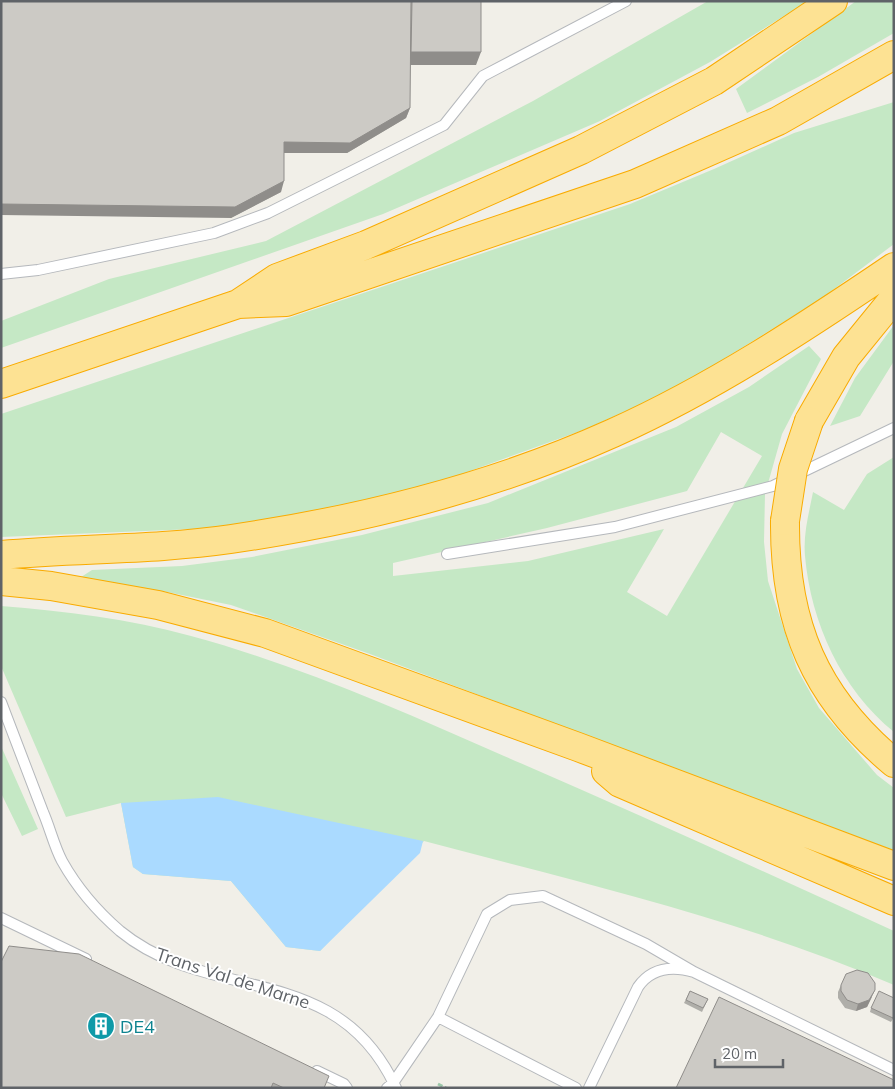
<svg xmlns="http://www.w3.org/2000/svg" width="895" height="1089" font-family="Mulish,sans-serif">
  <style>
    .green { fill: #c5e8c5; fill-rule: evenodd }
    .water { fill: #aadaff }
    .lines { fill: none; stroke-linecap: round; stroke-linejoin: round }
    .lane-casing { stroke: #b5b8bc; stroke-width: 12 }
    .highway-casing { stroke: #f9ab00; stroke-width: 30 }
    .path { stroke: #9cc7a9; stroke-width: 3; stroke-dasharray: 5 2.5; stroke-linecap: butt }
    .lane { stroke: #fff; stroke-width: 10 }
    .highway { stroke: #fde293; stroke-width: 28 }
    .highway-bridge-casing { stroke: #f9ab00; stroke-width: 30; stroke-linecap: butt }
    .highway-bridge { stroke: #fde293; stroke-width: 28 }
    .wall { fill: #afaea9 }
    .shaded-wall { fill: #8f8d8a }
    .building { fill: #cccac5; stroke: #8f8d8a }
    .labels { text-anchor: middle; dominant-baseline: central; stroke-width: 4; stroke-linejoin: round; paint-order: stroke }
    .street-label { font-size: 18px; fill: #5f6368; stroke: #fff }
    .culture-label { font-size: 18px; fill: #0d838f; stroke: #fff; text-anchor: start }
  </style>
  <rect width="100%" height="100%" fill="#f1efe8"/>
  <path class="green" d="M 708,1 L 808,1 L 710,62 L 600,121 L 383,214 L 1,348 L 1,321 L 109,279 L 266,241 L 533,101 Z
    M 856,1 L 894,1 L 894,33 L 818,77 L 747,113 L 736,89 Z
    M 894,102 L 894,244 L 821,299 L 675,389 L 586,429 L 448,479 L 343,508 L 218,528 L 1,537 L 1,414 L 630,204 L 714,169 L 794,133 Z
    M 894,325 L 894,361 L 860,416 L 830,426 L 855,378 Z
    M 809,346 L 821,359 L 782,434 L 765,494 L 764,542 L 768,581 L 797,669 L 819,708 L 877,775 L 894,788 L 894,851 L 370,654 L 231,605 L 167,592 L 78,579 L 92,570 L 182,566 L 252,557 L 362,535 L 488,503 L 676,427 L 749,387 ZM 721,432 L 762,456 L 667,616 L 627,592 L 664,529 L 528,561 L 393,576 L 393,563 L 547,528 L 687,491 Z
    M 894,457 L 894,732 C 841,689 811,623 805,556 C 803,534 809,513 813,492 L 844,510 L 867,474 Z
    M 1,606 C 65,611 129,619 191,636 C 298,665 402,711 504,756 C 635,812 764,872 894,931 L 894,985 C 744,920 581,883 424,841 L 320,951 L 286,947 L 231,881 L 143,874 L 133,867 L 121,803 L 66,817 L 1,666 Z
    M 1,746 L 38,829 L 22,836 L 1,793 Z"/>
  <path class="water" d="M 218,797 L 423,841 L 420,853 L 320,951 L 286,947 L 231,881 L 143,874 L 133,867 L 121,803 Z"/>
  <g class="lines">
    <g class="lane-casing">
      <path id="lane" d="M 1,274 L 38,270 L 214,233 L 268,213 L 444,125 L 483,76 L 626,1
        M 447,554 L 615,527 L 773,486 L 894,428
        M 1,702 C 15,739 29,775 43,812 C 50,828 54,846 62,861 C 76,886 98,912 120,931 C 210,1005 337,959 396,1088
        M 1,918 L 86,959
        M 438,1017 L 576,1088
        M 317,1071 L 344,1084 L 347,1088
        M 387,1088 L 393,1083 L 438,1017 L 487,914 L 510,900 L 543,896 L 646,944 L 694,972
        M 589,1088 L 638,987 C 652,967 673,966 694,972 L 894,1070"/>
    </g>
    <g class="highway-casing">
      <path id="highway" d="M 238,304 L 286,302 L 635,184 L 778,121 L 894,55
        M 1,384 L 238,304 L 277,278 L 366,245 L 581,150 L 714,81 L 833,1
        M 809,421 L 846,357 L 894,298
        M 785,521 C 784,624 815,697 894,763
        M 1,555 C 78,548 155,550 231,539 C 361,520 493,487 613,433 C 713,388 804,328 894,267
        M 1,581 L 51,586 L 158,605 L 265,633 L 578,747 L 894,866
        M 606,771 L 620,783 L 894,901"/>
    </g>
    <path class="path" d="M 438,1084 L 446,1088"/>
    <use href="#lane" class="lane"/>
    <use href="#highway" class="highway"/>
    <g class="highway-bridge-casing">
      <path id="highway-bridge" d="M 785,521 L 793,469 L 809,421"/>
    </g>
    <use href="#highway-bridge" class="highway-bridge"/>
  </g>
  <path class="wall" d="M 1,1 L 481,1 L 476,65 L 410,65 L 410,108 L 406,118 L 347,153 L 284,153 L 281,192 L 231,218 Z
    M 1,962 L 325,1088 L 1,1088 Z
    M 841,985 L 872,997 L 867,1007 L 856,1011 L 845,1008 L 838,998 L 838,992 Z
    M 690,991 L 708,999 L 702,1012 L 684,1003 Z
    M 871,1008 L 894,1017 L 891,1022 L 870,1012 Z"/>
  <path class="shaded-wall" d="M 411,52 L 481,52 L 476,65 L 406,65 Z
    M 410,108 L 406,118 L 347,153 L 280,153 L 284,142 Z
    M 284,181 L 281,192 L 231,218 L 1,215 L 1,204 Z
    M 875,990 L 867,1007 L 856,1011 L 858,1004 Z"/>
  <path class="building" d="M 1,1 L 411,1 L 410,108 L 350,143 L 284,142 L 284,181 L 235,207 L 1,204 Z
    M 412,1 L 481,1 L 481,52 L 411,52 Z
    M 9,946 L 79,954 L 329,1076 L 324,1088 L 284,1088 L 273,1083 L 271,1088 L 1,1088 L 1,962 Z
    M 857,970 L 868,973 L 875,983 L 875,990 L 869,1000 L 858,1004 L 847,1000 L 841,991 L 841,985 L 846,974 Z
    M 690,991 L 708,999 L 703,1008 L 686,1000 Z
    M 879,991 L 894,998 L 894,1016 L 893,1018 L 871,1008 Z
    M 719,997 L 894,1080 L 894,1088 L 676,1088 Z"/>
  <defs>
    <g id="building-disc" transform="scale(1.4375)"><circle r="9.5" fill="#0f9aa8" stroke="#fff"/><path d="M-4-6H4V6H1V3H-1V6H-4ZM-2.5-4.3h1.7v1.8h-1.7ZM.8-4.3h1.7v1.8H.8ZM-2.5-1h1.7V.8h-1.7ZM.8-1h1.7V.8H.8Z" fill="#fff"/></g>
  </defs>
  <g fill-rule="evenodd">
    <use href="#building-disc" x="101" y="1026"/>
  </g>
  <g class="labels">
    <g class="street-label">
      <text transform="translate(233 978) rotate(18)">Trans Val de Marne</text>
    </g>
    <g class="culture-label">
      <text x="120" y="1026">DE4</text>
    </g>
  </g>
  <rect width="895" height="1089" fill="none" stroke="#5f6368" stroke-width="5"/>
  <path d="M715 1059v8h68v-8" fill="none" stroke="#5f6368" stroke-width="2.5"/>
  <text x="722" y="1059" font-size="15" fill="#5f6368" stroke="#ffffff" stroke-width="4" paint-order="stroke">20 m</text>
</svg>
